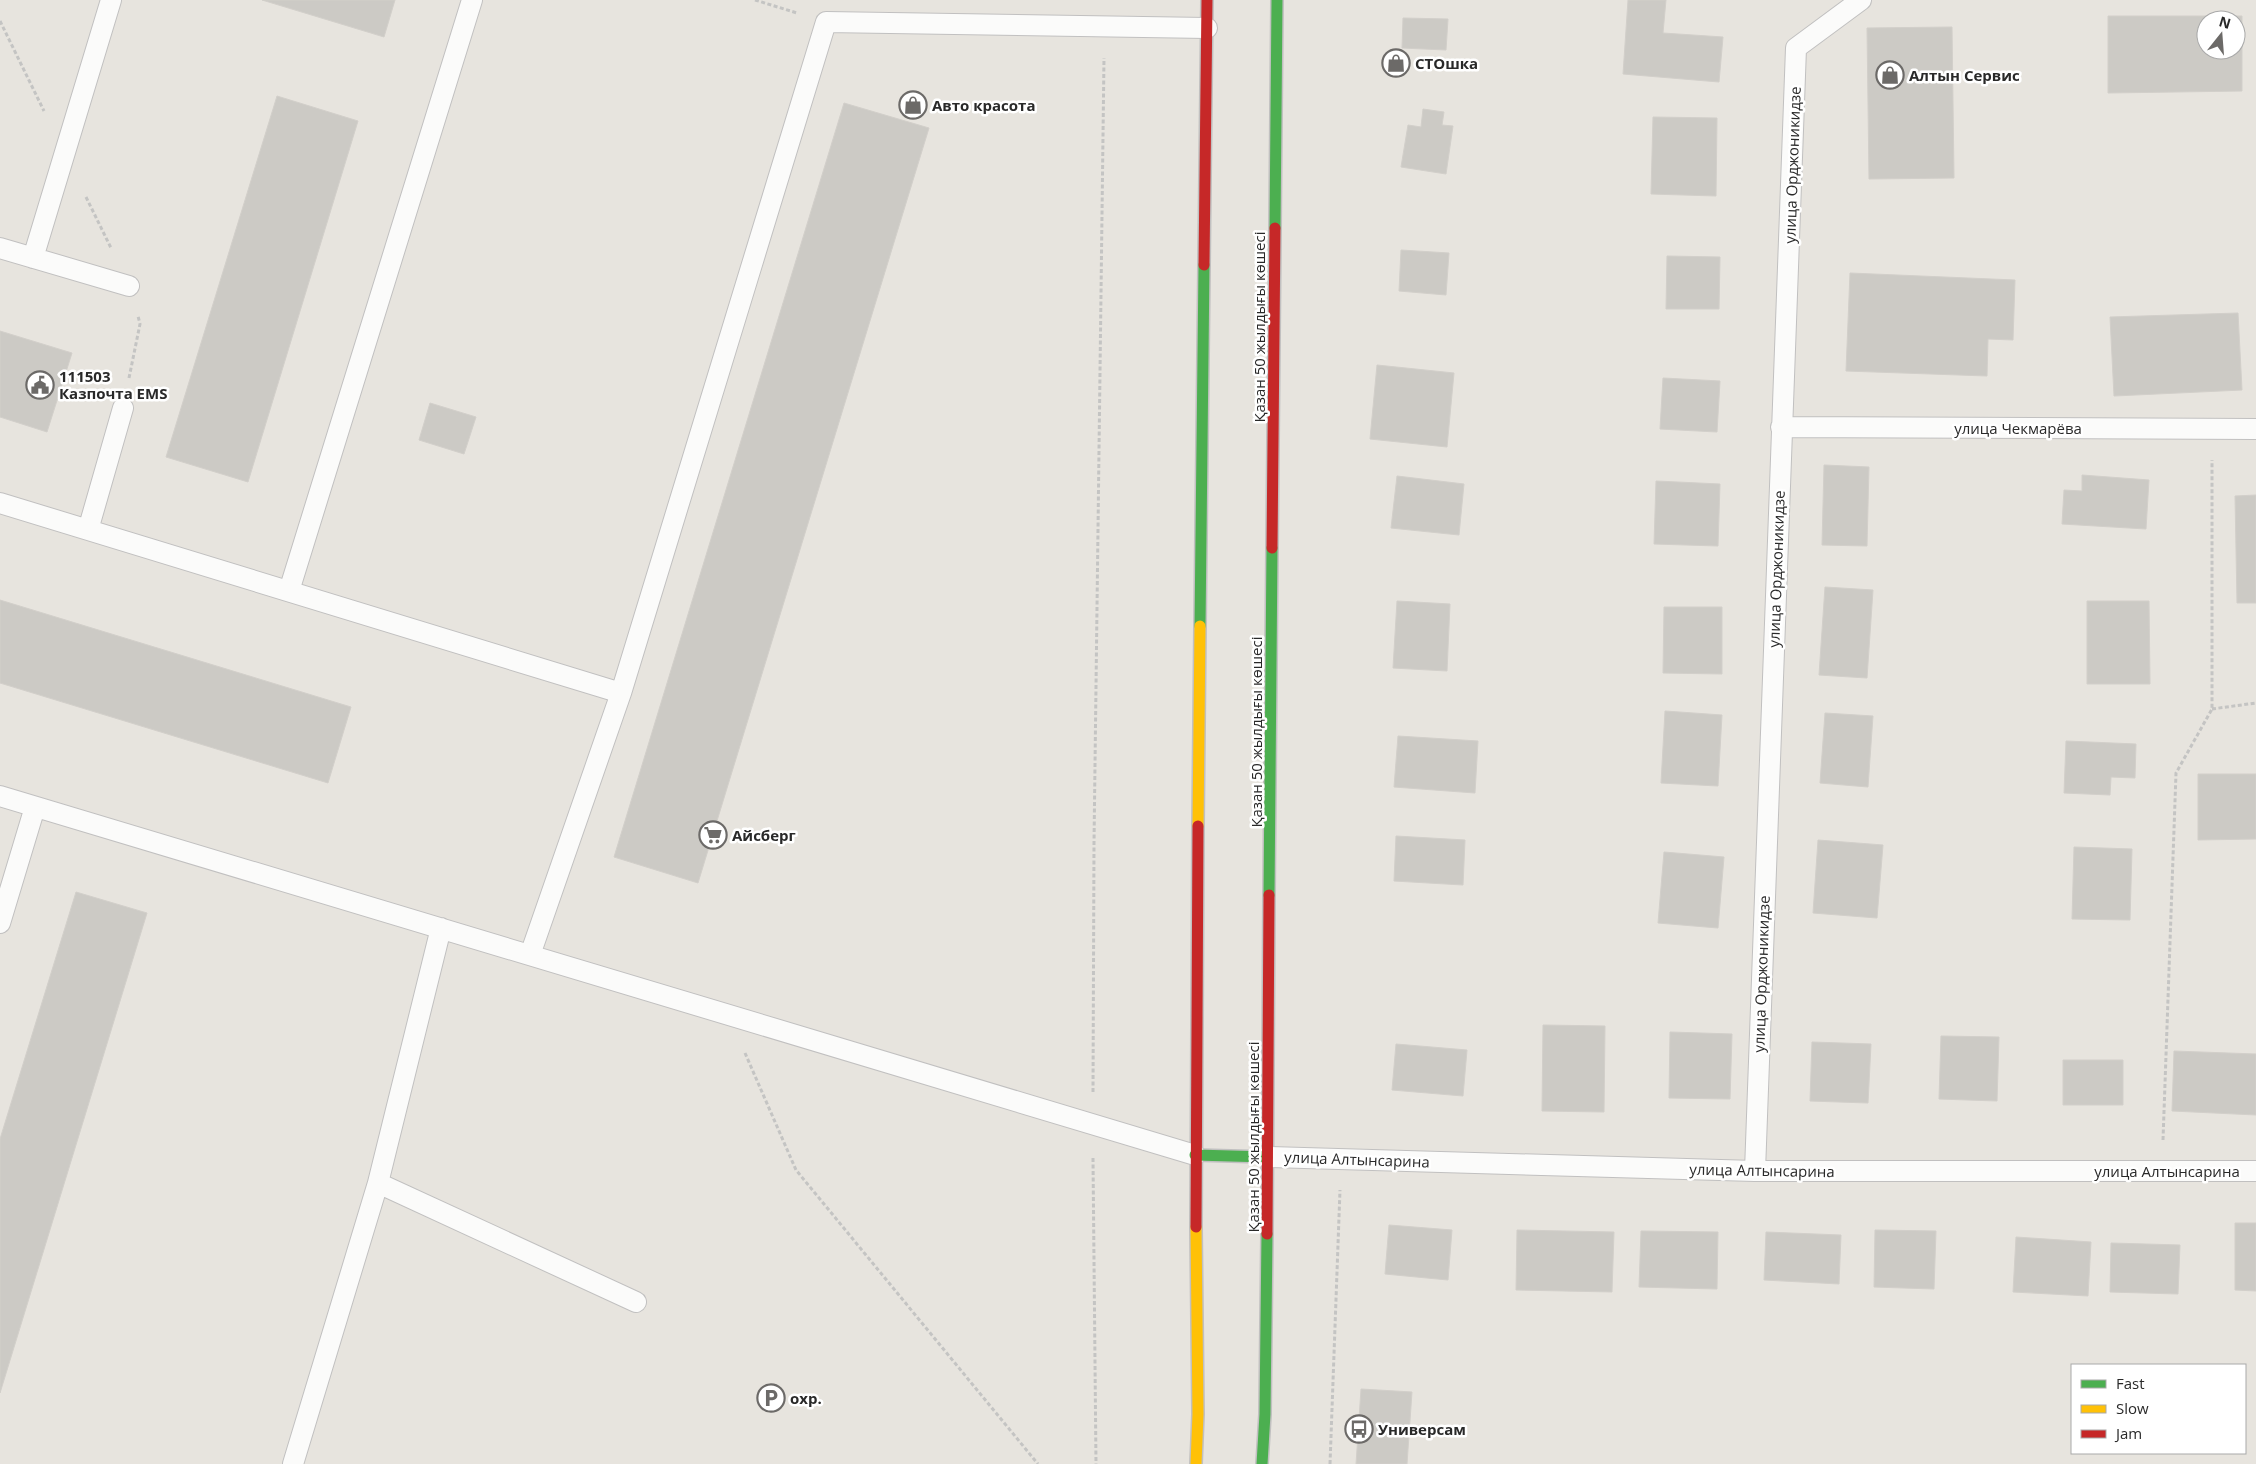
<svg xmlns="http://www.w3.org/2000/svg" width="2256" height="1464" font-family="'Open Sans',sans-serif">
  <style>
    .building { fill: #cccac5; stroke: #d2cfca; fill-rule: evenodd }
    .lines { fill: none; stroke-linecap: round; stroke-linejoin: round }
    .lane-casing { stroke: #c1c0c0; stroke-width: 22 }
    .fast-casing { stroke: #c1c0c0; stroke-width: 14 }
    .slow-casing { stroke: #c1c0c0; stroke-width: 14 }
    .jam-casing { stroke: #c1c0c0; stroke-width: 14 }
    .path { stroke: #c4c4c3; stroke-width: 3; stroke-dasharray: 4 2.5; stroke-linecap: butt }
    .lane { stroke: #fbfbfa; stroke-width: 20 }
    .fast { stroke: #4caf50; stroke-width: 11 }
    .slow { stroke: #ffc107; stroke-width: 11 }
    .jam { stroke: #c62828; stroke-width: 11 }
    .labels { text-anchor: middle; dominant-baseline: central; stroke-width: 5; stroke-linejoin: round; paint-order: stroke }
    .poi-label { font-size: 15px; font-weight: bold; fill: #292929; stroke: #fff; text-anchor: start }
    .street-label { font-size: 15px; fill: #292929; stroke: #fff }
  </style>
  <rect width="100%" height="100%" fill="#e7e4de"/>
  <path class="building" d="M 262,0 L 395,0 L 384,37 Z
    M 1628,0 L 1666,0 L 1663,33 L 1723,37 L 1719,82 L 1623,74 Z
    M 2108,16 L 2242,16 L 2242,91 L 2108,93 ZM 2206,20 L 2236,20 L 2236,50 L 2206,50 Z
    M 1403,18 L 1448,19 L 1446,50 L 1402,48 Z
    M 1952,27 L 1954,178 L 1869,179 L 1867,28 Z
    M 277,96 L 358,121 L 248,482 L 166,457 Z
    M 844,103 L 929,128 L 698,883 L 614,857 Z
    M 1423,109 L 1444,112 L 1442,125 L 1453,126 L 1446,174 L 1401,167 L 1408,125 L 1421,127 Z
    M 1653,117 L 1717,118 L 1716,196 L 1651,194 Z
    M 1401,250 L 1449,253 L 1446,295 L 1399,291 Z
    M 1667,256 L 1720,257 L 1719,309 L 1666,309 Z
    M 1850,273 L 2015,280 L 2013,340 L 1988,339 L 1987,376 L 1846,371 Z
    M 2238,313 L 2242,390 L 2114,396 L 2110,317 Z
    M 0,331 L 72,353 L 47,432 L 0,417 Z
    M 1377,365 L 1454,373 L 1447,447 L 1370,439 Z
    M 1663,378 L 1720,381 L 1717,432 L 1660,429 Z
    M 430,403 L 476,417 L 464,454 L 419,440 Z
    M 1824,465 L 1869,467 L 1867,546 L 1822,545 Z
    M 2082,475 L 2149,480 L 2146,529 L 2062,524 L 2064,490 L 2082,491 Z
    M 1397,476 L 1464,484 L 1459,535 L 1391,528 Z
    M 1656,481 L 1720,484 L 1718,546 L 1654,544 Z
    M 2256,495 L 2256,603 L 2237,603 L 2235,496 Z
    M 1825,587 L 1873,590 L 1867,678 L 1819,675 Z
    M 0,600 L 351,707 L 328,783 L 0,683 Z
    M 1397,601 L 1450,604 L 1447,671 L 1393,668 Z
    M 2087,601 L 2149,601 L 2150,684 L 2087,684 Z
    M 1664,607 L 1722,607 L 1722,674 L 1663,673 Z
    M 1665,711 L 1722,715 L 1718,786 L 1661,783 Z
    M 1825,713 L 1873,716 L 1868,787 L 1820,783 Z
    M 1398,736 L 1478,741 L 1475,793 L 1394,787 Z
    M 2066,741 L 2136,744 L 2135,778 L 2111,777 L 2110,795 L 2064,793 Z
    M 2198,774 L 2256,774 L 2256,839 L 2198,840 Z
    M 1396,836 L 1465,840 L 1463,885 L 1394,881 Z
    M 1818,840 L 1883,845 L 1877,918 L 1813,913 Z
    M 2074,847 L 2132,849 L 2130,920 L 2072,919 Z
    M 1664,852 L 1724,857 L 1718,928 L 1658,923 Z
    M 76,892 L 147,913 L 0,1393 L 0,1139 Z
    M 1543,1025 L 1605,1026 L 1604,1112 L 1542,1111 Z
    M 1670,1032 L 1732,1034 L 1730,1099 L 1669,1098 Z
    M 1941,1036 L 1999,1037 L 1997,1101 L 1939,1099 Z
    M 1812,1042 L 1871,1044 L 1868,1103 L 1810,1101 Z
    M 1396,1044 L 1467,1050 L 1463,1096 L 1392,1090 Z
    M 2174,1051 L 2256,1054 L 2256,1115 L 2172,1111 Z
    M 2063,1060 L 2123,1060 L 2123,1105 L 2063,1105 Z
    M 2235,1223 L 2256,1223 L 2256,1291 L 2235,1290 Z
    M 1389,1225 L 1452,1230 L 1448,1280 L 1385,1274 Z
    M 1517,1230 L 1614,1232 L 1612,1292 L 1516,1290 Z
    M 1875,1230 L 1936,1231 L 1934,1289 L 1874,1287 Z
    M 1641,1231 L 1718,1232 L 1717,1289 L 1639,1287 Z
    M 1766,1232 L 1841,1235 L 1839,1284 L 1764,1280 Z
    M 2016,1237 L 2091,1242 L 2088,1296 L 2013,1292 Z
    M 2111,1243 L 2180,1245 L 2178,1294 L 2110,1292 Z
    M 1361,1389 L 1412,1392 L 1407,1464 L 1356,1464 Z"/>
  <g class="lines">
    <g class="lane-casing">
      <path id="lane" d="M 0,248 L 129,286
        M 33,258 L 111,0
        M 1781,427 L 2256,429
        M 0,503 L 621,693
        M 88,530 L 123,408
        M 289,591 L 472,0
        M 0,796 L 1195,1155
        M 0,923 L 35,807
        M 530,955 L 621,693 L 826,22 L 1207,28
        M 1267,1157 L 1755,1171 L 2256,1171
        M 1755,1171 L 1796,48 L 1861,0
        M 378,1183 L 636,1302
        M 293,1464 L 378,1183 L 441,928"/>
    </g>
    <g class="fast-casing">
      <path id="fast" d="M 1275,228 L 1277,0
        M 1200,626 L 1204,265
        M 1269,895 L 1272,548
        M 1195,1155 L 1267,1157
        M 1262,1464 L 1265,1414 L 1267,1234"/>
    </g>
    <g class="slow-casing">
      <path id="slow" d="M 1198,826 L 1200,626
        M 1196,1227 L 1198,1414 L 1196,1464"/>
    </g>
    <g class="jam-casing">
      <path id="jam" d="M 1204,265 L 1207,0
        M 1272,548 L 1275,228
        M 1196,1227 L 1198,826
        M 1267,1234 L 1269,895"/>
    </g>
    <path class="path" d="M 755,0 L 797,13
      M 0,21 L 44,111
      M 86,197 L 111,248
      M 129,378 L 140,324 L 138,316
      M 2212,709 L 2256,703
      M 745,1053 L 796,1170 L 1038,1464
      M 1093,1092 L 1094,844 L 1104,58
      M 2163,1140 L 2176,773 L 2212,709 L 2212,460
      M 1093,1158 L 1096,1464
      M 1330,1464 L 1340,1190"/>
    <use href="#lane" class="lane"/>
    <use href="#fast" class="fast"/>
    <use href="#slow" class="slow"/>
    <use href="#jam" class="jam"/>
  </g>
  <defs>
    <g id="shop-ring" transform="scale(1.4375)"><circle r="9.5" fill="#fff" stroke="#6c6a68" stroke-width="1.5"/><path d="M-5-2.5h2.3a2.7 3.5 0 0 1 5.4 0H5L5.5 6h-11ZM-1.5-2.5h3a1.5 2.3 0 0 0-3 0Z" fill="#6c6a68"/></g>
    <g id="civic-ring" transform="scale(1.4375)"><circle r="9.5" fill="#fff" stroke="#6c6a68" stroke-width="1.5"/><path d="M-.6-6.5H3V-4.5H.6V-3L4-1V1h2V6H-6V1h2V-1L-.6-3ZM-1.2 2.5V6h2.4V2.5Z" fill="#6c6a68"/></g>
    <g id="supermarket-ring" transform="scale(1.4375)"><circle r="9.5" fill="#fff" stroke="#6c6a68" stroke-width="1.5"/><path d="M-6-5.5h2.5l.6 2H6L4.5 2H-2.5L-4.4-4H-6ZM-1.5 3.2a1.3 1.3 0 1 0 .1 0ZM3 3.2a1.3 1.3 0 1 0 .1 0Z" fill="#6c6a68"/></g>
    <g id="parking-ring" transform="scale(1.4375)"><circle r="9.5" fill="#fff" stroke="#6c6a68" stroke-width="1.5"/><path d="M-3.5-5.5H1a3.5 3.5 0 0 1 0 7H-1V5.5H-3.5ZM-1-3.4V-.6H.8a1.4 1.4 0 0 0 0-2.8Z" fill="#6c6a68"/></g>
    <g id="bus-ring" transform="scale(1.4375)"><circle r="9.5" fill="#fff" stroke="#6c6a68" stroke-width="1.5"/><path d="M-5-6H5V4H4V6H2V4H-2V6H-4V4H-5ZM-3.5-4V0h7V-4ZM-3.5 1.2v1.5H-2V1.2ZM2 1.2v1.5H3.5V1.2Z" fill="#6c6a68"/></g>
  </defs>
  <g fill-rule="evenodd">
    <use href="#shop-ring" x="1396" y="63"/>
    <use href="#shop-ring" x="1890" y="75"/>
    <use href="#shop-ring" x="913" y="105"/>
    <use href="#civic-ring" x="40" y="385"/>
    <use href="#supermarket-ring" x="713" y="835"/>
    <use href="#parking-ring" x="771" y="1398"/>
    <use href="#bus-ring" x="1359" y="1429"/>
  </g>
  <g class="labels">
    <g class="poi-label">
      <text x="1415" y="63">СТОшка</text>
      <text x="1909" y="75">Алтын Сервис</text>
      <text x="932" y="105">Авто красота</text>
      <text x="59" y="376">111503<tspan x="59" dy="17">Казпочта EMS</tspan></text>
      <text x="732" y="835">Айсберг</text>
      <text x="790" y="1398">охр.</text>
      <text x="1378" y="1429">Универсам</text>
    </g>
    <g class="street-label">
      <text transform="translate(1792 165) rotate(-88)">улица Орджоникидзе</text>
      <text transform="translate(1259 327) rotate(-90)">Қазан 50 жылдығы көшесі</text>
      <text x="2018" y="428">улица Чекмарёва</text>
      <text transform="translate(1776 569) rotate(-88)">улица Орджоникидзе</text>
      <text transform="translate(1256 732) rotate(-90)">Қазан 50 жылдығы көшесі</text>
      <text transform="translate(1761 974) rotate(-88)">улица Орджоникидзе</text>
      <text transform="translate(1253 1137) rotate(-90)">Қазан 50 жылдығы көшесі</text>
      <text transform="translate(1357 1159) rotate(2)">улица Алтынсарина</text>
      <text transform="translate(1762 1170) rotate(1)">улица Алтынсарина</text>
      <text x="2167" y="1171">улица Алтынсарина</text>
    </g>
  </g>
  <rect x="2071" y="1364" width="175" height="90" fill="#ffffff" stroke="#a9a9a9"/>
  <rect x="2081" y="1380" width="25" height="8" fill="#4caf50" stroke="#a9a9a9"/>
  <text x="2116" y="1389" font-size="15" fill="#292929">Fast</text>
  <rect x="2081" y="1405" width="25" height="8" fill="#ffc107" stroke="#a9a9a9"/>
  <text x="2116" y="1414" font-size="15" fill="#292929">Slow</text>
  <rect x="2081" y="1430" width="25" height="8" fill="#c62828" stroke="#a9a9a9"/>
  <text x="2116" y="1439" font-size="15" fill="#292929">Jam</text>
  <g transform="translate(2221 35) rotate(17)"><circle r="24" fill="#ffffff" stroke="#a9a9a9"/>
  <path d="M0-4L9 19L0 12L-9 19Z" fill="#6c6a68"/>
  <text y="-8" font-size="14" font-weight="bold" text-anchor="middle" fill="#292929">N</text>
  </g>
</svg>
